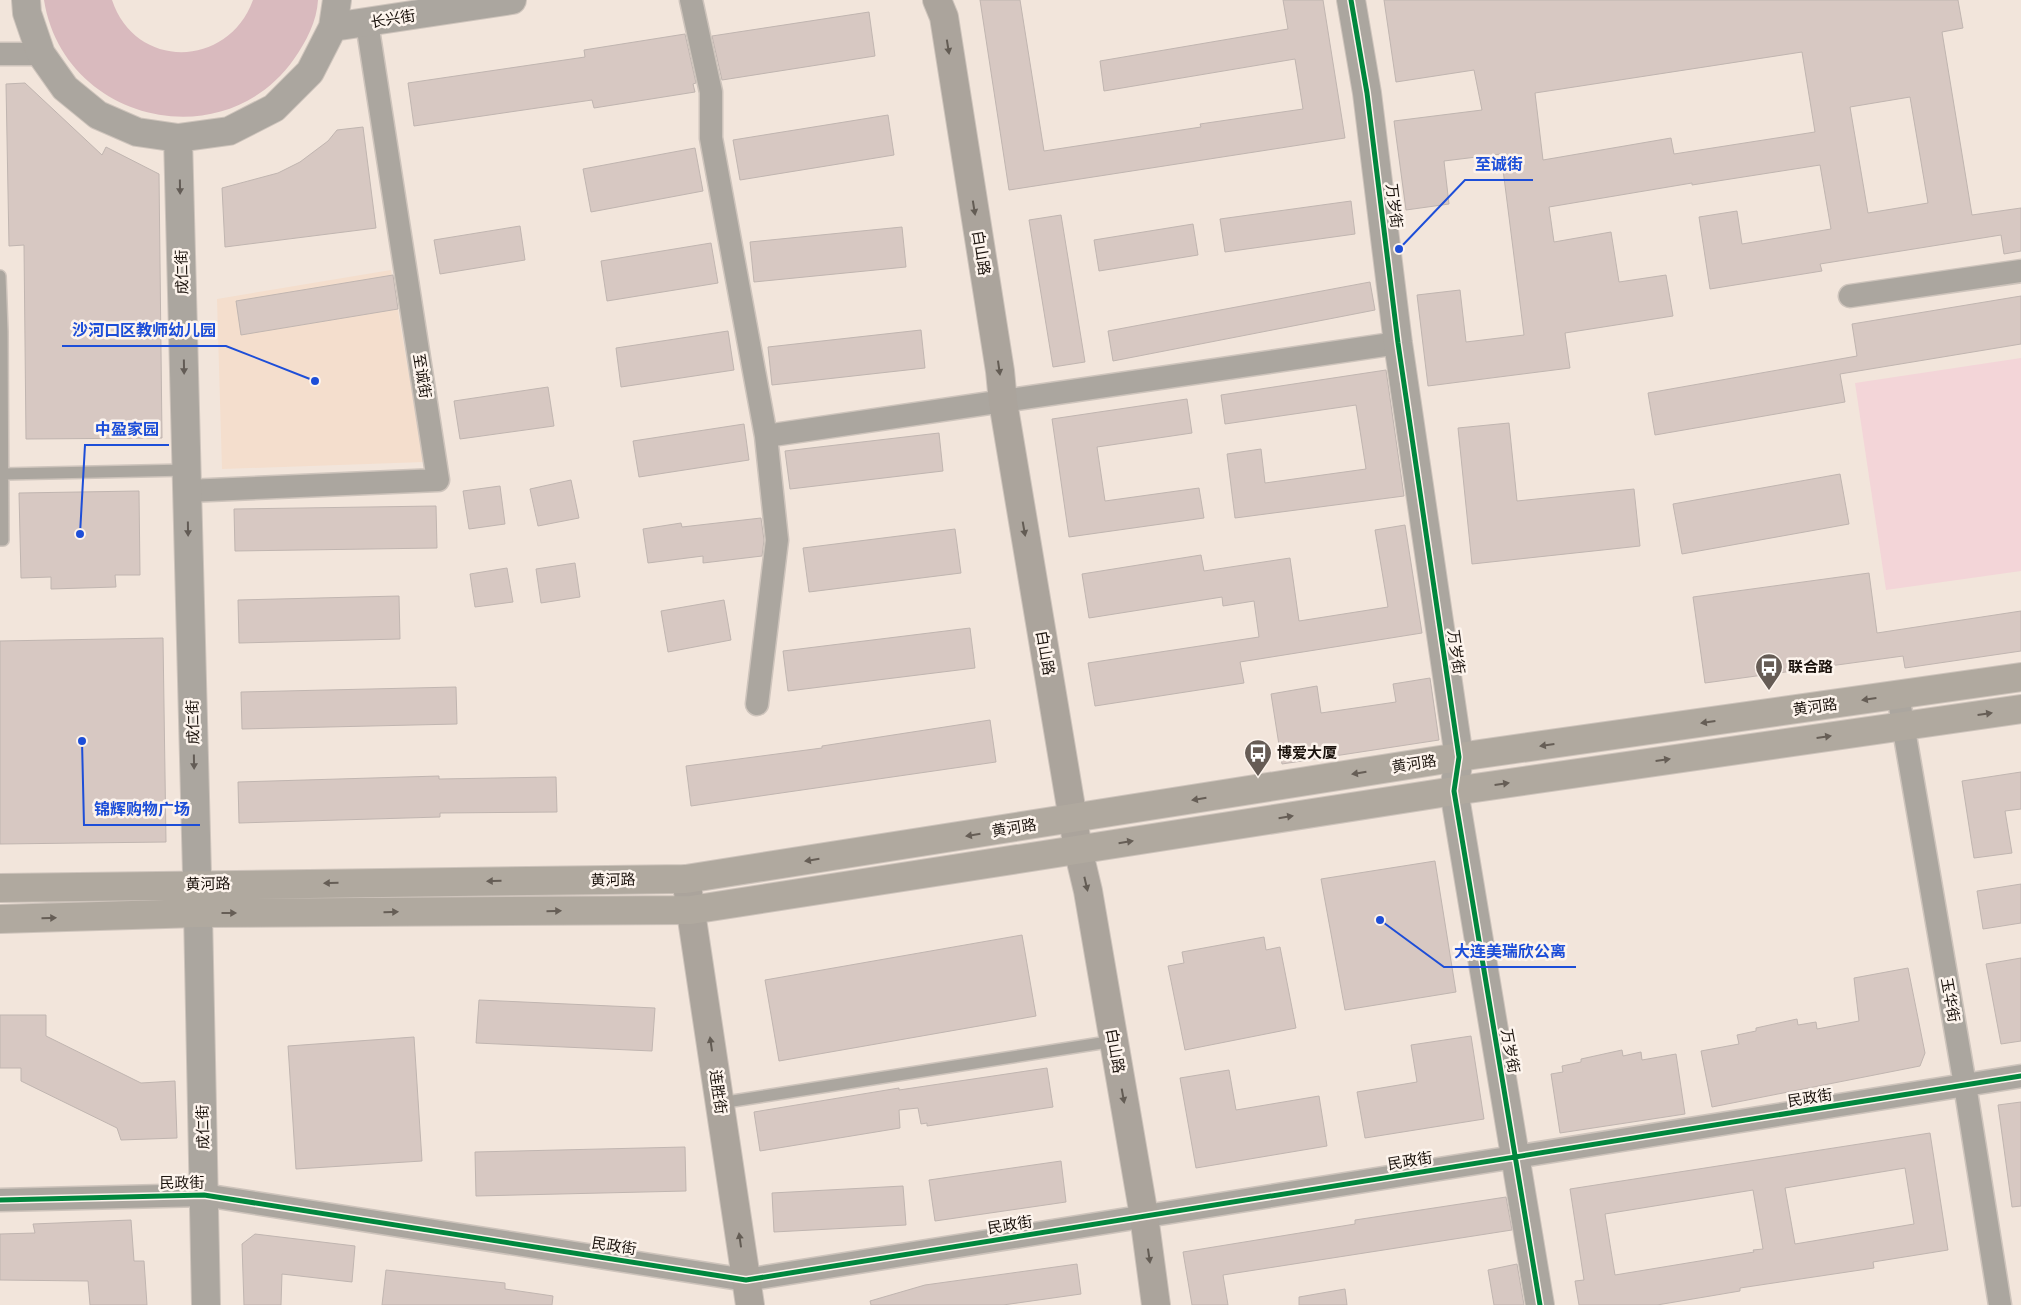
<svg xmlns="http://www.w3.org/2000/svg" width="2021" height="1305" font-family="Signika,'Noto Sans SC',sans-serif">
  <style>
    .built { fill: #f4decd }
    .green { fill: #f3d5d8 }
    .forest { fill: #d9babe }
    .building { fill: #d7c8c2; stroke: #c0b5b0; fill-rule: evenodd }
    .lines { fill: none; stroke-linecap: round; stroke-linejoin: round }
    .service-casing { stroke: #cec4bc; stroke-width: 14 }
    .minor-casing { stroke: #cec4bc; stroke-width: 25 }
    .tertiary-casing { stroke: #cec4bc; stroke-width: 30 }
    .secondary-casing { stroke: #cec4bc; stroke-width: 30 }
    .primary-casing { stroke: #cec4bc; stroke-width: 30 }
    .service { stroke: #aba69f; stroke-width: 11 }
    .minor { stroke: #aba69f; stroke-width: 22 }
    .tertiary { stroke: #aba69f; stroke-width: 28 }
    .secondary { stroke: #aba49c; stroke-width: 28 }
    .primary { stroke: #b0a99f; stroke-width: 28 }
    .cycleway-casing { stroke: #fdf4ed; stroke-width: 8 }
    .cycleway { stroke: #00873e; stroke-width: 5 }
    .oneway { fill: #635c54 }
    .oneway2 { fill: #635c56 }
    .oneway3 { fill: #665e56 }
    .labels { text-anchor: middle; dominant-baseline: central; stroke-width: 5; stroke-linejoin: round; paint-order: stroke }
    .street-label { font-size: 15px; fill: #1b130d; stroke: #fdf4ed }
    .poi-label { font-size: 15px; font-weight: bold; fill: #1b130d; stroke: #fdf4ed; text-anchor: start }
    .leader { fill: none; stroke: #1d4ed8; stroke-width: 2 }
    .callout-dot { fill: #1d4ed8; stroke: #fdf4ed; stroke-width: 2 }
    .callout-label { font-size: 16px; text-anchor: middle; font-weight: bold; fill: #1d4ed8; stroke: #fdf4ed; stroke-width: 5; stroke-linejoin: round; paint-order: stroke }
  </style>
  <rect width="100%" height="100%" fill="#f2e5db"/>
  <path class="built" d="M 391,270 L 424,462 L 222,469 L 217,299 Z"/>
  <path class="green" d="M 2021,358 L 2021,571 L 1886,590 L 1855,383 Z"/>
  <path class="forest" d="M 44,0 L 112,0 C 135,70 228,69 253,0 L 318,0 C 317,21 306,42 294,59 C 223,160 63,121 44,0 Z"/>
  <path class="building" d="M 980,0 L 1020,0 L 1044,151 L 1201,127 L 1200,124 L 1303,109 L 1295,59 L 1104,91 L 1100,61 L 1288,29 L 1283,0 L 1323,0 L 1345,138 L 1009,190 Z
    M 1384,0 L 1958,0 L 1963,28 L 1942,32 L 1972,215 L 2021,208 L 2021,251 L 2004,254 L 2001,235 L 1820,264 L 1822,271 L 1710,289 L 1699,217 L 1737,211 L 1742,244 L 1831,229 L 1820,165 L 1692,185 L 1692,183 L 1549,207 L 1554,242 L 1611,232 L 1619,282 L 1666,275 L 1673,316 L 1565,333 L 1570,368 L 1428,386 L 1417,295 L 1460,290 L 1466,342 L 1524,335 L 1501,154 L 1444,161 L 1449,204 L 1406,210 L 1394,121 L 1482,110 L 1474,70 L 1396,82 ZM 1802,52 L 1815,132 L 1674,154 L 1671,138 L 1543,160 L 1535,93 ZM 1910,97 L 1928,203 L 1868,213 L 1850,107 Z
    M 869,12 L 875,56 L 722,80 L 712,36 Z
    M 685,34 L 696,83 L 693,84 L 695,92 L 594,108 L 592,100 L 414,126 L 408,83 L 585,57 L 584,50 Z
    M 25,83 L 102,155 L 106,147 L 159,174 L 162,438 L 26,439 L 24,245 L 9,246 L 6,84 Z
    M 888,115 L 894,155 L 740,180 L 733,140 Z
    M 363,127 L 376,228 L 225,247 L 222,188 L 278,173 L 300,162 L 328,141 L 337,130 Z
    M 695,148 L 703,191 L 591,212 L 583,169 Z
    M 1351,201 L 1355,234 L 1225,252 L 1220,219 Z
    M 1061,215 L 1085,362 L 1053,367 L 1029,220 Z
    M 1193,224 L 1198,255 L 1099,271 L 1094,240 Z
    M 520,226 L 525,260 L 440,274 L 434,240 Z
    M 902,227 L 906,267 L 754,282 L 750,242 Z
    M 711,243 L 718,283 L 607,301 L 601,261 Z
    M 393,275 L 398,309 L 241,335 L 236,301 Z
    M 1370,282 L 1375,310 L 1113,361 L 1108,331 Z
    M 2021,296 L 2021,344 L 1840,374 L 1845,402 L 1655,435 L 1648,393 L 1857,356 L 1852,324 Z
    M 921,330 L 925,368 L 772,385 L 768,347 Z
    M 728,331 L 734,370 L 621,387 L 616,348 Z
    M 1386,370 L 1404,496 L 1235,518 L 1227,454 L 1261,449 L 1265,483 L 1366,469 L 1356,405 L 1225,424 L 1221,395 Z
    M 548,387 L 554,426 L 460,439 L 454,401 Z
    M 1187,399 L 1192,433 L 1097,447 L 1105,501 L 1199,488 L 1204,518 L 1069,537 L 1052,419 Z
    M 1509,423 L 1517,501 L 1634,489 L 1640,546 L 1472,564 L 1458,428 Z
    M 744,424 L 749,460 L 639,477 L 633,441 Z
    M 939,433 L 943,471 L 790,489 L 785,451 Z
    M 1840,474 L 1849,524 L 1682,554 L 1673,504 Z
    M 571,480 L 579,518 L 538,526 L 530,489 Z
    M 500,486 L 505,524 L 469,529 L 463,491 Z
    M 139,491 L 140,575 L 115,575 L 116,587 L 51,589 L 51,577 L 21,578 L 19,493 Z
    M 436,506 L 437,548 L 235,551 L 234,509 Z
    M 761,518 L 764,540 L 762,556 L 703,563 L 703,556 L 648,563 L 643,529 L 681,523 L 682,527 Z
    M 1405,525 L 1422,633 L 1240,662 L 1244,683 L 1095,706 L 1088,663 L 1259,637 L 1254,601 L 1223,606 L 1222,597 L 1089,618 L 1082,574 L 1201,555 L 1204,571 L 1290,558 L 1299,621 L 1388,607 L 1375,530 Z
    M 955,529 L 961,573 L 809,592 L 803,548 Z
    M 575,563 L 580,597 L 541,603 L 536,569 Z
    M 507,568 L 513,602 L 475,607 L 470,574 Z
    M 1869,573 L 1877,633 L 2021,611 L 2021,651 L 1905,668 L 1903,656 L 1705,683 L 1693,597 Z
    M 399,596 L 400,639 L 239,643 L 238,600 Z
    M 724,600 L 731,640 L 668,652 L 661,611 Z
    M 970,628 L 975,668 L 788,691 L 783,651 Z
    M 163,638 L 166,842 L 0,844 L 0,641 Z
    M 1430,678 L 1439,740 L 1282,764 L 1271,694 L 1317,686 L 1321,713 L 1396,702 L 1393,684 Z
    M 456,687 L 457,724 L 242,729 L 241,692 Z
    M 990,720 L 996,762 L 691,806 L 686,766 L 822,748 L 822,746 Z
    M 2021,772 L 2021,809 L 2005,811 L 2012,853 L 1974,858 L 1962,781 Z
    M 439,776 L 439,779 L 556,777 L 557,812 L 440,813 L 440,817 L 239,823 L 238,782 Z
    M 1435,861 L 1456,992 L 1345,1010 L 1321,879 Z
    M 2021,884 L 2021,923 L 1983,929 L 1977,891 Z
    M 1022,935 L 1036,1016 L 779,1061 L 765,980 Z
    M 1264,937 L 1266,950 L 1280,947 L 1296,1028 L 1185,1050 L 1168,966 L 1184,963 L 1182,952 Z
    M 2021,958 L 2021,1041 L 2001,1044 L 1986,964 Z
    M 1908,968 L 1925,1053 L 1920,1066 L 1712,1107 L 1701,1051 L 1739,1044 L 1737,1035 L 1756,1031 L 1756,1028 L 1797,1019 L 1798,1025 L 1816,1022 L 1817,1029 L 1859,1021 L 1854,978 Z
    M 479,1000 L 655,1008 L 652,1051 L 476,1043 Z
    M 0,1015 L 46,1015 L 46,1036 L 141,1083 L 175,1081 L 177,1138 L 121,1140 L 117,1128 L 21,1081 L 21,1068 L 0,1068 Z
    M 1471,1036 L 1484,1119 L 1365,1138 L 1357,1092 L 1417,1082 L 1411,1045 Z
    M 414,1037 L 422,1161 L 296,1169 L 288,1046 Z
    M 1622,1050 L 1623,1056 L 1641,1052 L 1642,1060 L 1676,1054 L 1685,1114 L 1560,1133 L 1551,1074 L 1563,1072 L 1562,1066 L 1581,1062 L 1581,1059 Z
    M 1047,1068 L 1053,1107 L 927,1126 L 927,1123 L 921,1124 L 918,1108 L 899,1110 L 900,1128 L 760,1151 L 754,1112 L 899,1088 L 899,1090 Z
    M 1229,1070 L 1236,1110 L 1319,1096 L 1327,1146 L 1196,1168 L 1180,1078 Z
    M 2021,1102 L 2021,1206 L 2012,1207 L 1998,1105 Z
    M 1930,1133 L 1948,1250 L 1873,1262 L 1874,1268 L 1740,1288 L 1740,1291 L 1657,1305 L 1579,1305 L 1575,1281 L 1584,1280 L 1570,1189 ZM 1905,1168 L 1914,1224 L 1795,1244 L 1785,1188 ZM 1753,1190 L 1763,1249 L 1753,1250 L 1754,1252 L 1615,1275 L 1605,1214 Z
    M 685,1147 L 686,1191 L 476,1196 L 475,1152 Z
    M 1061,1161 L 1066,1202 L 935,1221 L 929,1180 Z
    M 903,1186 L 906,1225 L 774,1232 L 772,1193 Z
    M 1506,1197 L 1512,1230 L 1223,1275 L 1228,1305 L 1192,1305 L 1183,1252 L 1355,1224 L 1355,1220 Z
    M 131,1220 L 134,1261 L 144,1261 L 147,1305 L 90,1305 L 88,1281 L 0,1280 L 0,1234 L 35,1233 L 33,1224 Z
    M 255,1234 L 355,1246 L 352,1282 L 282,1274 L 281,1305 L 244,1305 L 242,1244 Z
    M 1077,1264 L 1081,1294 L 1003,1305 L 871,1305 L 870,1301 L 925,1285 Z
    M 1517,1264 L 1524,1305 L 1494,1305 L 1488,1270 Z
    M 386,1270 L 505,1283 L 505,1289 L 553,1296 L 552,1305 L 382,1305 Z
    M 1345,1289 L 1347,1305 L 1299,1305 L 1299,1297 Z"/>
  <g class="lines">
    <g class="service-casing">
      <path id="service" d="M 0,276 L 2,332 L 0,332
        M 3,474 L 187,470
        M 0,540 L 3,540 L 2,332
        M 720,1103 L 1114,1041"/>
    </g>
    <g class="minor-casing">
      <path id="minor" d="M 691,0 L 711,92 L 711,138 L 766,436 L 777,540 L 757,704
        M 0,54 L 41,54
        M 1850,296 L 2021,271
        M 766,436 L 1398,343
        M 187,491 L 438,480 L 367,23
        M 1898,695 L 1965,1085 L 2000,1305
        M 0,1200 L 204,1195 L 746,1280 L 2021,1076"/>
    </g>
    <g class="tertiary-casing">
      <path id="tertiary" d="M 26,0 L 27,13 L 41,54 L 65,88 L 98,115 L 137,132 L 178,138 L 229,131 L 274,108 L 310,72 L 333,27 L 337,0
        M 1351,0 L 1367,93 L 1398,343 L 1459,757 L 1454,791 L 1540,1305
        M 333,27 L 512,0
        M 178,138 L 198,913 L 206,1305"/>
    </g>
    <g class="secondary-casing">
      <path id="secondary" d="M 937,0 L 944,17 L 1000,371 L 1003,402 L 1078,849 L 1088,891 L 1144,1216 L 1156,1305
        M 686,879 L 750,1305"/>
    </g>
    <g class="primary-casing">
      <path id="primary" d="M 0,888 L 686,879 L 1459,757 L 2021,677
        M 0,919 L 198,913 L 691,910 L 1454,791 L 2021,709"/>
    </g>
    <use href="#service" class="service"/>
    <use href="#minor" class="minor"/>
    <use href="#tertiary" class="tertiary"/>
    <use href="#secondary" class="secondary"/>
    <use href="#primary" class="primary"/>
    <g class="cycleway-casing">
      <path id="cycleway" d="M 1351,0 L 1367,93 L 1398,343 L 1459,757 L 1454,791 L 1540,1305
        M 0,1200 L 204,1195 L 746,1280 L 2021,1076"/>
    </g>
    <use href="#cycleway" class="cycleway"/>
  </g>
  <defs><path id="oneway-solid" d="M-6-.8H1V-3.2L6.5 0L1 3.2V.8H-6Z" transform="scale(1.25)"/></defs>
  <g class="oneway">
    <use href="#oneway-solid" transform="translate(948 47) rotate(81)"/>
    <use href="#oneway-solid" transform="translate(974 208) rotate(81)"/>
    <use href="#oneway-solid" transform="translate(999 368) rotate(82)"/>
    <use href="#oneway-solid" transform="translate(1024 529) rotate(80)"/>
    <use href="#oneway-solid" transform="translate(1086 884) rotate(77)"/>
    <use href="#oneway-solid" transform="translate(711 1044) rotate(-98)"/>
    <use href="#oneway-solid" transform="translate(1123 1096) rotate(80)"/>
    <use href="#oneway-solid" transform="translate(740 1240) rotate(-98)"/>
    <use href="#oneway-solid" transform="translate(1149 1256) rotate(82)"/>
  </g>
  <g class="oneway2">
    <use href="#oneway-solid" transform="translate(180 187) rotate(89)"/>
    <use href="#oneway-solid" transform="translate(184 367) rotate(89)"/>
    <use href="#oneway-solid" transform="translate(188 529) rotate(89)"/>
    <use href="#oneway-solid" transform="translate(194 762) rotate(89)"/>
  </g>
  <g class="oneway3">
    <use href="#oneway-solid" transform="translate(1869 699) rotate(172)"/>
    <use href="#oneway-solid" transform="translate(1985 714) rotate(-8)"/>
    <use href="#oneway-solid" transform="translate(1708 722) rotate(172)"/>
    <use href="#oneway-solid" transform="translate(1824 737) rotate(-8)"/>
    <use href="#oneway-solid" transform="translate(1547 745) rotate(172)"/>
    <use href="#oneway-solid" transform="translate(1663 760) rotate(-8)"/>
    <use href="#oneway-solid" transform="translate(1359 773) rotate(171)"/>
    <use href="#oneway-solid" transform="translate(1502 784) rotate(-8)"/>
    <use href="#oneway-solid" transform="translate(1199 799) rotate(171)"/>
    <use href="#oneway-solid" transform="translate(1286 817) rotate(-9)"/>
    <use href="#oneway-solid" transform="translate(973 835) rotate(171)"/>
    <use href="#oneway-solid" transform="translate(1126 842) rotate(-9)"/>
    <use href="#oneway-solid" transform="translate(812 860) rotate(171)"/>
    <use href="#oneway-solid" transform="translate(494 881) rotate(179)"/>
    <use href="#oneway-solid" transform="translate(331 883) rotate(179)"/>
    <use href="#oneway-solid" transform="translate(554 911) rotate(-1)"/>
    <use href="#oneway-solid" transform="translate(391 912) rotate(-1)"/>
    <use href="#oneway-solid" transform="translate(229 913)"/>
    <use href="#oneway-solid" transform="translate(49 918) rotate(-1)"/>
  </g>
  <defs>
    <g id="bus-pin" transform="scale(1.4375)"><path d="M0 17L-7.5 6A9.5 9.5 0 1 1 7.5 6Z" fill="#665c55" stroke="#fdf4ed"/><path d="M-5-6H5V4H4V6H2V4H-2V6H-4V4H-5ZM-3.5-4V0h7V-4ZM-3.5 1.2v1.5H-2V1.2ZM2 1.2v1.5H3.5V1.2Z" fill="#fff"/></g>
  </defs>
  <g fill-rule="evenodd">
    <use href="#bus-pin" x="1769" y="667"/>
    <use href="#bus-pin" x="1258" y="753"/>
  </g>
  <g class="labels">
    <g class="street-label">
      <text transform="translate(393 19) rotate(-9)">长兴街</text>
      <text transform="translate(1394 206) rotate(83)">万岁街</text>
      <text transform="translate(981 253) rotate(81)">白山路</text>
      <text transform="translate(182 272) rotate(-91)">成仁街</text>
      <text transform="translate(422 376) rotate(81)">至诚街</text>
      <text transform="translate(1456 652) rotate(82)">万岁街</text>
      <text transform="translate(1045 653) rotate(80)">白山路</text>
      <text transform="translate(1815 707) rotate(-8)">黄河路</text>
      <text transform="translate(193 722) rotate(-91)">成仁街</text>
      <text transform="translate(1414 764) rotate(-9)">黄河路</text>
      <text transform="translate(1014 828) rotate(-9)">黄河路</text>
      <text transform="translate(613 880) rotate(-1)">黄河路</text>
      <text transform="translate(208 884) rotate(-1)">黄河路</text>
      <text transform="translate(1950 1000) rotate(80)">玉华街</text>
      <text transform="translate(1115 1051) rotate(80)">白山路</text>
      <text transform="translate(1510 1051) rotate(80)">万岁街</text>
      <text transform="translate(718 1092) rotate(82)">连胜街</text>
      <text transform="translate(1810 1098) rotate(-9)">民政街</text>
      <text transform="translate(203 1127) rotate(-91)">成仁街</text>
      <text transform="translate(1410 1161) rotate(-9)">民政街</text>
      <text x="182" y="1183">民政街</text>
      <text transform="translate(1010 1225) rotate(-9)">民政街</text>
      <text transform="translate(614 1246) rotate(9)">民政街</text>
    </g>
    <g class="poi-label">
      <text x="1788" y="667">联合路</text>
      <text x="1277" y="753">博爱大厦</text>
    </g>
  </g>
  <path class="leader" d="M1399 249L1465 180H1533M315 381L226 346H62M80 534L85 445H169M82 741L84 825H200M1380 920L1444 967H1576"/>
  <g class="callout-dot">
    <circle cx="1399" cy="249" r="5"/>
    <circle cx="315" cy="381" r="5"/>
    <circle cx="80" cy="534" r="5"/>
    <circle cx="82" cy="741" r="5"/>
    <circle cx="1380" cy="920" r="5"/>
  </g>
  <g class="callout-label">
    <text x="1499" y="170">至诚街</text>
    <text x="144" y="336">沙河口区教师幼儿园</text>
    <text x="127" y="435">中盈家园</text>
    <text x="142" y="815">锦辉购物广场</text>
    <text x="1510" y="957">大连美瑞欣公离</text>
  </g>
</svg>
